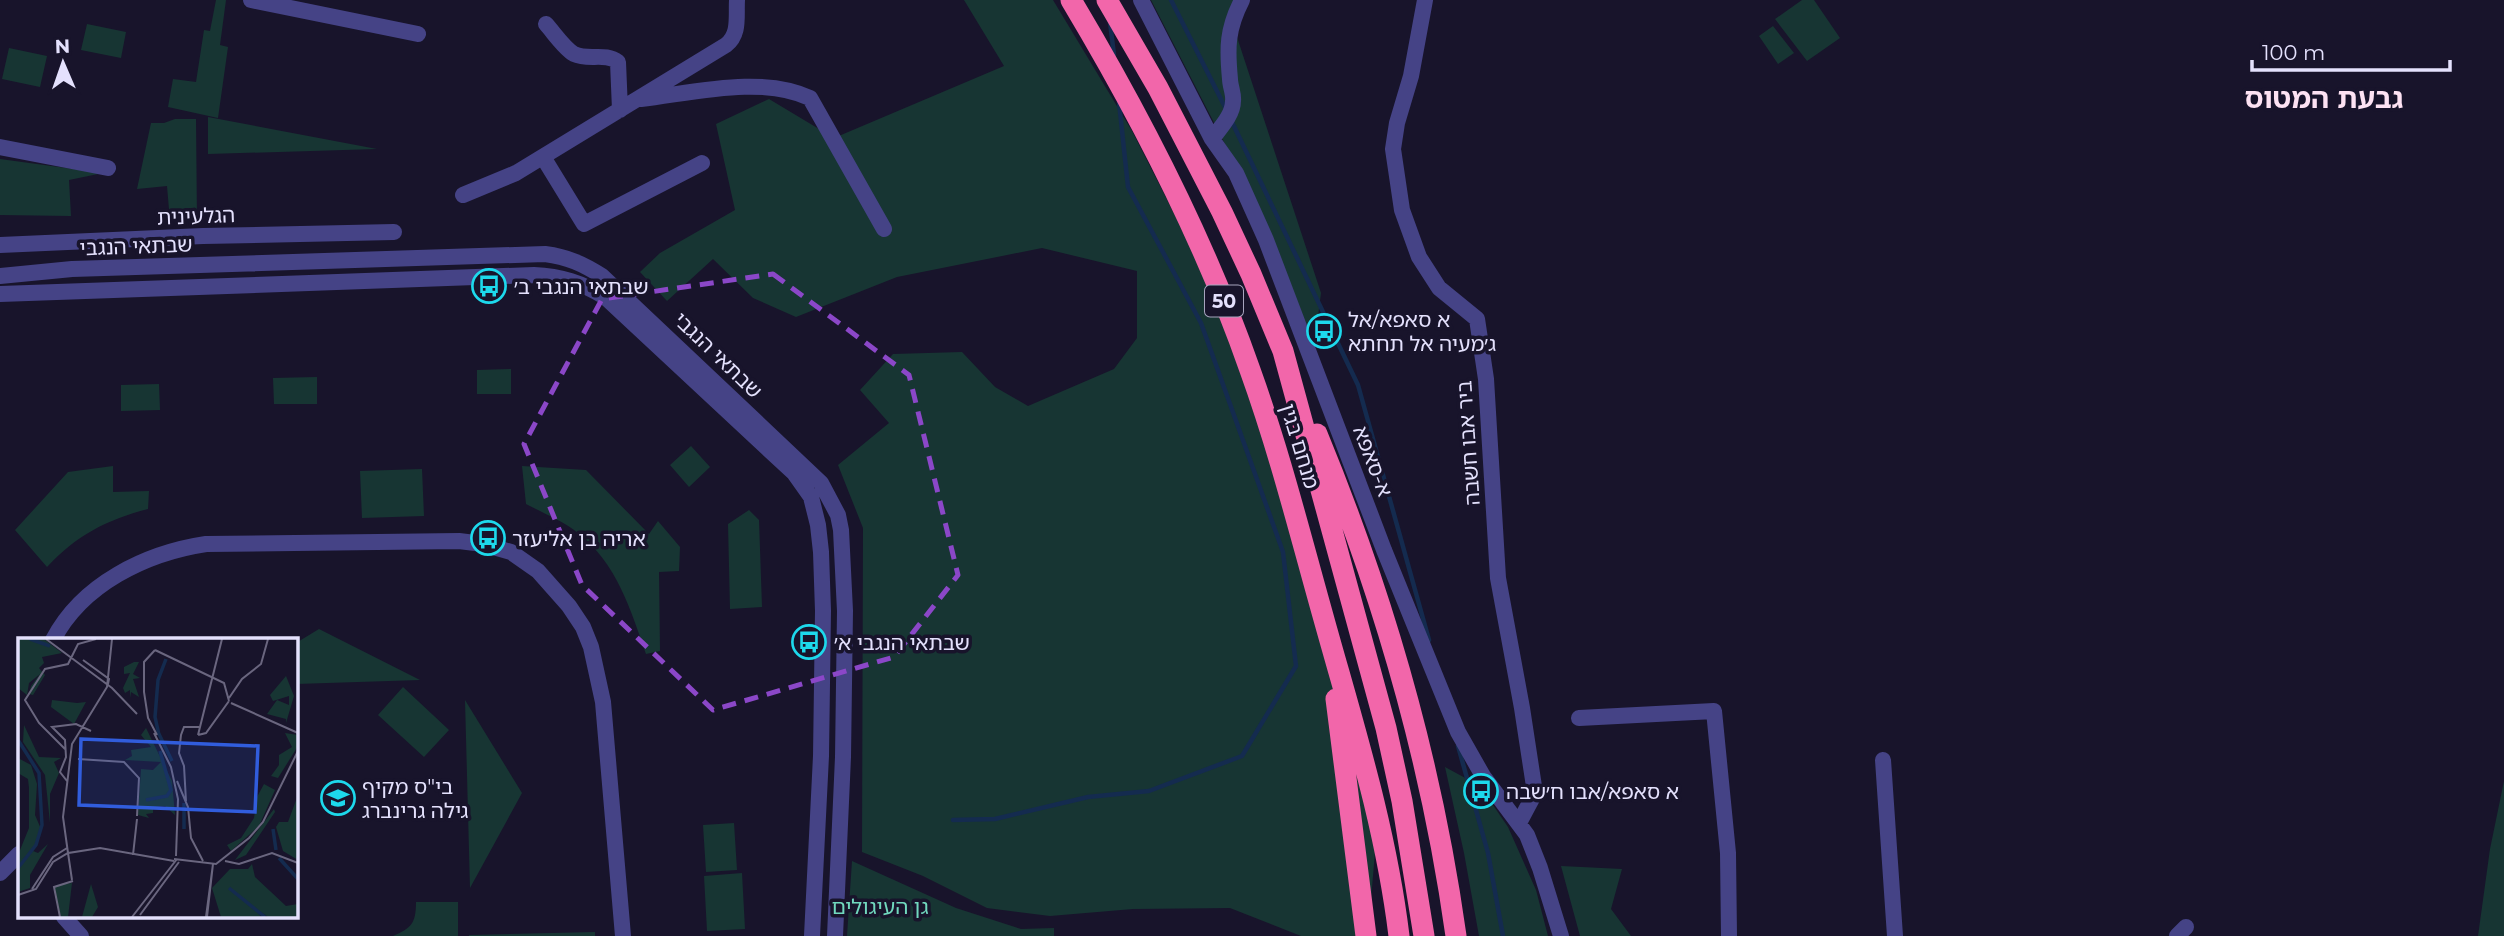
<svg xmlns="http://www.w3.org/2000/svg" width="2504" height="936" font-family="Montserrat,'Noto Sans Hebrew',sans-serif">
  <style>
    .green { fill: #173533 }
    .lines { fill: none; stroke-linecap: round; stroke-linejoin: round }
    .stream { stroke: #142b4f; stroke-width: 4.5 }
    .minor { stroke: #454386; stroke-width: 16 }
    .highway { stroke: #f266aa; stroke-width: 21 }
    .marked { fill: none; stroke: #8b47c8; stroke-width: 5; stroke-dasharray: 14 9; stroke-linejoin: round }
    .labels { text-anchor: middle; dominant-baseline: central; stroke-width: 7; stroke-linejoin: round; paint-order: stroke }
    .shield { fill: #18142b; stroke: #a7a4be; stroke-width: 2 }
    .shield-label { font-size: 19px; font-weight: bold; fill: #e4e1fd }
    .street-label { font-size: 21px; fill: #e4e1fd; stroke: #18142b }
    .poi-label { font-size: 21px; fill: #e4e1fd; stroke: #18142b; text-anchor: start }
    .park-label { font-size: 21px; fill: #71d8be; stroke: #18142b }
    .district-label { font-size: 28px; font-weight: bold; fill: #fde2f3; stroke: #18142b }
    .inset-river { fill: none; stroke: #142b4f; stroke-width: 3.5 }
    .inset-road { fill: none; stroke: #6a667f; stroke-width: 2 }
    .view { fill: #315ddc; fill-opacity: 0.15; stroke: #315ddc; stroke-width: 3.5 }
    .inset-edge { fill: none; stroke: #e4e1fd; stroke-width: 3.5 }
  </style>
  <rect width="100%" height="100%" fill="#18142b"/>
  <path class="green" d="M 216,0 L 226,0 L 220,45 L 228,47 L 218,118 L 168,107 L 173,79 L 196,82 L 204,30 L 210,31 Z
    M 964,0 L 1053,0 L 1132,131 L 1210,284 L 1271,454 L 1379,805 L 1369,923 L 1372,936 L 1301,936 L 1230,908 L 1133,909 L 1050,916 L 987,908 L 923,876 L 862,852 L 863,528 L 838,465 L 889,423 L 860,390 L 893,354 L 962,352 L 995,387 L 1028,406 L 1114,369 L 1137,338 L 1137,271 L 1042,248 L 897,277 L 796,317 L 753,298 L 713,259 L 667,301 L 640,272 L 660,253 L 735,210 L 716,124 L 769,99 L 834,138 L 1004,66 Z
    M 1151,0 L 1239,0 L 1235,31 L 1321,293 L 1316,332 L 1305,323 L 1246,185 Z
    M 1802,0 L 1814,0 L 1840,38 L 1807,61 L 1775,19 Z
    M 87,24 L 126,32 L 121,58 L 81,50 Z
    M 1773,26 L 1794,53 L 1778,64 L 1759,36 Z
    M 9,48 L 47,56 L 40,87 L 2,79 Z
    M 208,117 L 377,149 L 208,154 Z
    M 175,119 L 196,119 L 197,222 L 170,221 L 167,186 L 137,189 L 151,123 L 164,123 Z
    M 0,159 L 103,173 L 69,180 L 71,216 L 0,215 Z
    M 511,369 L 511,394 L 477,394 L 477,370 Z
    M 317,377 L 317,404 L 274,404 L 273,378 Z
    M 159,384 L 160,410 L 121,411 L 121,385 Z
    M 691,446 L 710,467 L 689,487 L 670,465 Z
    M 113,466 L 113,492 L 149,491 L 148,509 C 106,520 77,535 47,567 L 15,530 L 68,472 Z
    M 522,466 L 586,470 L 649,534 L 658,521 L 680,547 L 679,571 L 659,572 L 660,651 L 646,654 C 630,608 617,564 578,533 C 563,521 543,513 526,504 Z
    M 422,469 L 424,516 L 362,518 L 360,471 Z
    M 749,510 L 759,520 L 762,607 L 730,609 L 728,524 Z
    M 319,629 L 420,680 L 296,684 L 296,643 Z
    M 403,687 L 449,730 L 424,757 L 378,715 Z
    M 465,700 L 522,793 L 470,888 Z
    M 1445,767 L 1480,786 L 1508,827 L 1536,890 L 1548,936 L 1479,936 L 1464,853 Z
    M 2504,781 L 2504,936 L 2478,936 L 2490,849 Z
    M 734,823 L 737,870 L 706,872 L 703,825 Z
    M 852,861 L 956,908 L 1021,929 L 1054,928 L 1054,936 L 847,936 Z
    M 1561,866 L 1622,869 L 1611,909 L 1631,936 L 1580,936 Z
    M 742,873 L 745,929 L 707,931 L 704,876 Z
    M 416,902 L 458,902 L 458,936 L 393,936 C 411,928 416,924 416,902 Z
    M 595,932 L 595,936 L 469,936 L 469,935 Z"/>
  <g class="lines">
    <path class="stream" d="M 1171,0 L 1226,109
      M 1110,22 L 1114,55
      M 1231,120 L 1358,385 L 1429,640
      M 1458,746 L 1488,853 L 1503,936
      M 953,820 L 995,819 L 1088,797 L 1149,791 L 1242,756 L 1296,666 L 1283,552 L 1201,323 L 1128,187 L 1119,102"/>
    <path class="minor" d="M 251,0 L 418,34
      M 1141,0 L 1212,139 L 1236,173 L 1266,240 L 1384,550 L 1458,732 L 1483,776 L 1527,835 L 1540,868 L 1561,936
      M 1425,0 L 1411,76 L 1397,123 L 1393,149 L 1402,210 L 1419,257 L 1439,288 L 1477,319 L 1486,379 L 1498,578 L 1522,708 L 1535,793 L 1519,823
      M 546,24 C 554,33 564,48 574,54 C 589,61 605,52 618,62 L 620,110
      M 641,99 C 693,93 761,75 810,98 L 884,229
      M 1212,139 C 1220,128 1233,115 1233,101 C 1234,94 1230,86 1230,79 C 1227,48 1227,29 1242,0
      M 0,147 L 108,168
      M 543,157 L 584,224 L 702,163
      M 463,195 L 516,173 L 726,45 C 740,34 736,17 737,0
      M 0,245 L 203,236 L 394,232
      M 0,276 L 72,269 L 545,254 C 568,257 583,264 602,276 L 821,483 L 838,515 L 841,530 L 845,611 L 843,757 L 835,936
      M 0,294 L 534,275 C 561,276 582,283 605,297 L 794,473 L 811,497 L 818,525 L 821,552 L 823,611 L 821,756 L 812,936
      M 53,640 C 82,584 146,553 206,544 L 459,541 L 483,544 L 511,552 L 538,571 L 569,606 L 583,627 L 591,647 L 603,702 L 623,936
      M 1579,718 L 1714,711 L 1728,853 L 1729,936
      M 1883,760 L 1895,936
      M 0,873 L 19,854
      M 64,917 L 81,936
      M 2177,936 L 2186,927"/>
    <path class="highway" d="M 1071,0 C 1141,117 1205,241 1250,370 C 1280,453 1301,538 1325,623 C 1354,727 1386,828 1399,936
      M 1107,0 L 1158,88 L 1222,212 L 1251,274 L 1283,351 L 1386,728 L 1402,801 L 1424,936
      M 1317,434 C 1383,594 1432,764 1456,936
      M 1336,699 L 1366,936"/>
  </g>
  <path class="marked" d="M 773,274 L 909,375 L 958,575 L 894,657 L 713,710 L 582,585 L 524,444 L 602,299 Z"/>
  <defs>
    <g id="bus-ring" transform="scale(1.75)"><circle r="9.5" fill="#18142b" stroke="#1dd9ec" stroke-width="1.5"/><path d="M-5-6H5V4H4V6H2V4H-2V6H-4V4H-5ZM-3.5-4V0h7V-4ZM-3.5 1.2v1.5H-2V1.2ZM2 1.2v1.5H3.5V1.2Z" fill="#1dd9ec"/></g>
    <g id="school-ring" transform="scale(1.75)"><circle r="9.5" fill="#18142b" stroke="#1dd9ec" stroke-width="1.5"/><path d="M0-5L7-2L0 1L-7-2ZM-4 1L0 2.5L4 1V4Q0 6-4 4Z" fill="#1dd9ec"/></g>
  </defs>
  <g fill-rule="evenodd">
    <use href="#bus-ring" x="489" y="286"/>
    <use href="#bus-ring" x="1324" y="331"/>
    <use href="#bus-ring" x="488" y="538"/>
    <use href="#bus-ring" x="809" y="642"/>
    <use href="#bus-ring" x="1481" y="791"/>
    <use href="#school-ring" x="338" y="798"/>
  </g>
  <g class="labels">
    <rect class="shield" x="1205" y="285.5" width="38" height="31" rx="5"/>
    <g class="shield-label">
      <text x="1224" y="301">50</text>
    </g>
    <g class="street-label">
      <text transform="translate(196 216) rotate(-2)">הגלעינית</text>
      <text transform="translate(136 246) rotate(-2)">שבתאי הנגבי</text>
      <text transform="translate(718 355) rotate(44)">שבתאי הנגבי</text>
      <text transform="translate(1468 443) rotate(-94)">ביר אבו חשבה</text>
      <text transform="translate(1300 446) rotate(73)">מנחם בגין</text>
      <text transform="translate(1373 461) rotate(69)">א-סאפא</text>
    </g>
    <g class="poi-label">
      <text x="514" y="286">שבתאי הנגבי ב׳</text>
      <text x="1348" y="319">א סאפא/אל<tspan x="1348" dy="24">ג׳מעיה אל תחתא</tspan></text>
      <text x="512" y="538">אריה בן אליעזר</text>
      <text x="834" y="642">שבתאי הנגבי א׳</text>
      <text x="362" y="786">בי"ס מקיף<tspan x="362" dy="24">גילה גרינברג</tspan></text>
      <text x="1506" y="791">א סאפא/אבו ח׳שבה</text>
    </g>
    <g class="park-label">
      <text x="880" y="906">גן העיגולים</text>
    </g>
    <g class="district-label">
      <text x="2324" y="98">גבעת המטוס</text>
    </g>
  </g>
  <g transform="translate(18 638)">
    <rect width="280" height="280" fill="#18142b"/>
    <path d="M 0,1 L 26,1 L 44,15 L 24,19 L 26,25 L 21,30 L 27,37 L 15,57 L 11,56 L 13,48 L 22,36 L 11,45 L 9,57 L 0,50 ZM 116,24 L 121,24 L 115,36 L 122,40 L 115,41 L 121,59 L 113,54 L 112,60 L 112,52 L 107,55 L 105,50 L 112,35 L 106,36 L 106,29 ZM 268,38 L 276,58 L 268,85 L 268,81 L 249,76 L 259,62 L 271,67 L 271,58 L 255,63 L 252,57 ZM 34,62 L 59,65 L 68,64 L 56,86 L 33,69 ZM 6,87 L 21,119 L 43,120 L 36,124 L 41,135 L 32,156 L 32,185 L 27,137 L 5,104 ZM 128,90 L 154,143 L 157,177 L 147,168 L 135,169 L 135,175 L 128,176 L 131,180 L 120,177 L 123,131 L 135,132 L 143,124 L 107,122 L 114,118 L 113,112 L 133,109 L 123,97 ZM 267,95 L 280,97 L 280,108 L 260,140 L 253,138 L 261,127 L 261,117 L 274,109 ZM 0,120 L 13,127 L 19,146 L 17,177 L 23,191 L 15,213 L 20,215 L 30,206 L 12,237 L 12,250 L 0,254 L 0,217 L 11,190 L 11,150 L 10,141 L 0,135 ZM 246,146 L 257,152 L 241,188 L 213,213 L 209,207 L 223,200 L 236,180 L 239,159 ZM 280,157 L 280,222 L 265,213 L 258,189 L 261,184 L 270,184 ZM 256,171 L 257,174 L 228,217 L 217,222 ZM 234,226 L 237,239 L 268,268 L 280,266 L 280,279 L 250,279 L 236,269 L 243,279 L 203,279 L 194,250 L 212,231 L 230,231 ZM 54,245 L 50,279 L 64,279 L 73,246 L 80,269 L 74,279 L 43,279 L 36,252 L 38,247 Z" fill="#173533"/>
    <path class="inset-river" d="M 12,1 L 32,8M 141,96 L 154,123M 141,97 L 137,79 L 140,42 L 148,21M 0,102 L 21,135 L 24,187 L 18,207 L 0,230M 128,162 L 149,158 L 153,152 L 142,113M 166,165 L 166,191M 255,191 L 258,212M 261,220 L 280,241M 211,250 L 247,279"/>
    <path class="inset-road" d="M 28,1 L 94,50 L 119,76M 94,1 L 89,49 L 54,106 L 45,179 L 50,215 L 82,210 L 156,223M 137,12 L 126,24 L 126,54 L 130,80 L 139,97M 137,12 L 206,45 L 211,63M 65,22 L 91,41 L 90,46M 211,60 L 224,41 L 243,26 L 250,1M 213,65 L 280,95M 136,95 L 153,129 L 160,161 L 158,218M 180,97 L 204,1M 180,97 L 188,95 L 211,63M 47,111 L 21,85 L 7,62 L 27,31 L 50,26 L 60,6 L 78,1M 60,121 L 106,124 L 121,140 L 119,178M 49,143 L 42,134 L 48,119 L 47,102 L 34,89 L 58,86 L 73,93M 159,143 L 170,169 L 173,200 L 185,223M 168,163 L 166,128 L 161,115 L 163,97 L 166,89 L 181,89M 115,217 L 119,181M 156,221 L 198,226 L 231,200 L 245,184 L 280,113M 207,223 L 221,226 L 254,215 L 280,225M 14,251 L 35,219 L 49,210M 0,257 L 18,251 L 35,224 L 50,215 L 54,242M 122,277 L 161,224M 42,279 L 36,249 L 55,243M 114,279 L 159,221M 188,279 L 195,226 L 189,279"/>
    <path class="view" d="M 63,101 L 240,108 L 237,174 L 61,167 Z"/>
    <rect width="280" height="280" class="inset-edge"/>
  </g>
  <g transform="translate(63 63) rotate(358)" stroke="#18142b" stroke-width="5" paint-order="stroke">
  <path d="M0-5L12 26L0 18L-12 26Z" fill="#e4e1fd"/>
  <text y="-10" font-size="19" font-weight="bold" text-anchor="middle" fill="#e4e1fd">N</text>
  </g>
  <path d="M2252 60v10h198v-10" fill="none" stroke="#e4e1fd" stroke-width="3.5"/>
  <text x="2262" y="60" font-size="21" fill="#e4e1fd" stroke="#18142b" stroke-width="5" paint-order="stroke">100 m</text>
</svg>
